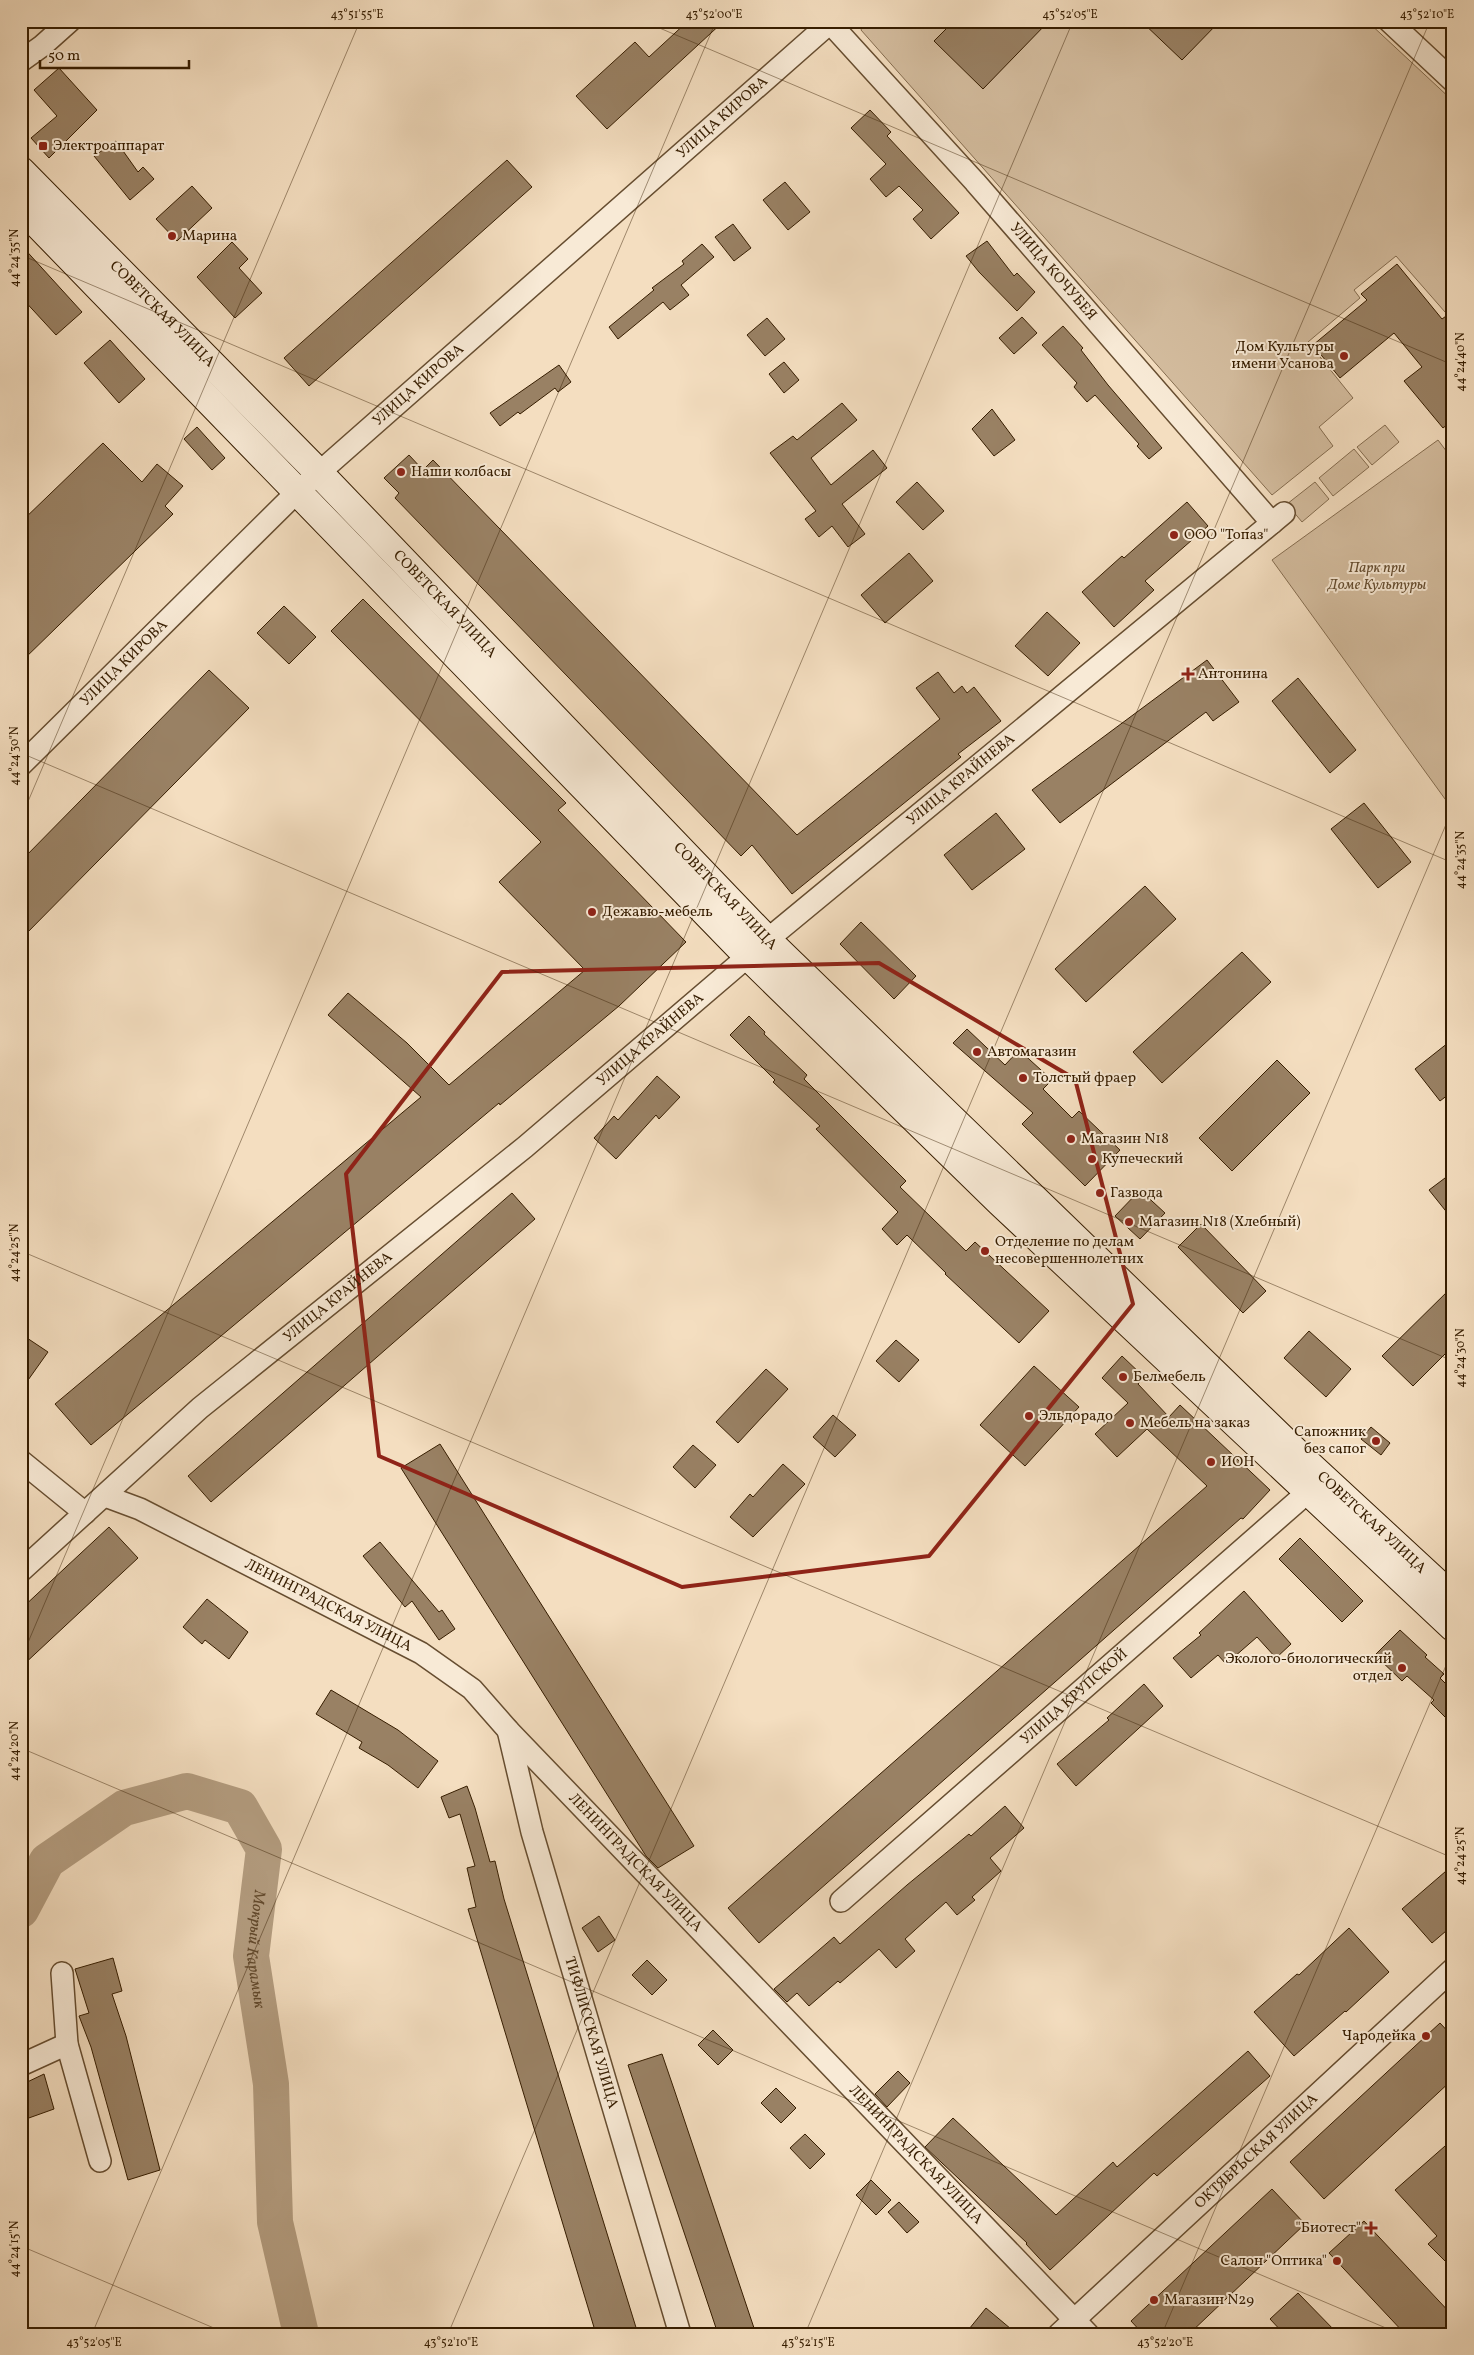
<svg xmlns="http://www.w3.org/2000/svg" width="1474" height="2355" font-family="Vollkorn,serif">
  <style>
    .green { fill: #d4bd9f; stroke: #856d50 }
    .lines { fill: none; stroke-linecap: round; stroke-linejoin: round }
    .river { stroke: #b39c7f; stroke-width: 36 }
    .building { fill: #998164; stroke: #361d00 }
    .street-casing { stroke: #664d30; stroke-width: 24 }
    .secondary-casing { stroke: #361d00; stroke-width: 30 }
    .street { stroke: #f8ead6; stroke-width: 21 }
    .secondary { stroke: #f8ead6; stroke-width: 28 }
    .marked { fill: none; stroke: #8f2418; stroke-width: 4; stroke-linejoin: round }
    .ticks { fill: none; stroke: #361d00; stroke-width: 1; stroke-opacity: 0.45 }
    .poi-dot { fill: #8f2418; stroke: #f8ead6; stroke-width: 2 }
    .labels { text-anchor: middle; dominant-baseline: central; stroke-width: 4; stroke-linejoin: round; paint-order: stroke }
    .street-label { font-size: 15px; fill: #361d00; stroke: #f8ead6 }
    .poi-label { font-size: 15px; fill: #361d00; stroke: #f8ead6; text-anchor: start }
    .park-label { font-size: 15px; font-style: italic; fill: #654d30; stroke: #f8ead6 }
    .water-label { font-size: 16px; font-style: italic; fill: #62492c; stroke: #f8ead6 }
    .neatline { fill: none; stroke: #361d00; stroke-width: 2 }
    .ticks-label { font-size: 12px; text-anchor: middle; fill: #361d00 }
  </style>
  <rect width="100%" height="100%" fill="#f4dec0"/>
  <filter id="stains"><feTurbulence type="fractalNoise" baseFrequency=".004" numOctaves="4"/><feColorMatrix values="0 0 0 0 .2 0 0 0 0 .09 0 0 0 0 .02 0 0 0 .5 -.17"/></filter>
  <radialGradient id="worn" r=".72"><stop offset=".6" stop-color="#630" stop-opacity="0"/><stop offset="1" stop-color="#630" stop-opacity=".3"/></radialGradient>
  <path class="green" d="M 865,21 L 1367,21 L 1453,101 L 1453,305 L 1445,312 L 1396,256 L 1354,290 L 1360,298 L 1308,342 L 1353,398 L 1319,427 L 1333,446 L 1272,495 L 861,30 Z
    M 1385,425 L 1399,442 L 1372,465 L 1357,447 Z
    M 1438,440 L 1450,456 L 1453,455 L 1453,810 L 1272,560 Z
    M 1354,449 L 1369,467 L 1333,496 L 1319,478 Z
    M 1315,482 L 1329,499 L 1302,522 L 1287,504 Z"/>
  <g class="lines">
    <path class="river" id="s1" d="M 21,1910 L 47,1861 L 124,1808 L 187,1791 L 240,1807 L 264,1849 L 251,1956 L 271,2084 L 275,2222 L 301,2334"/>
  </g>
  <path class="building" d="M 688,21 L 724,21 L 607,129 L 576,96 L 635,42 L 649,57 Z
    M 954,21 L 1049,21 L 983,89 L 934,41 Z
    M 1141,21 L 1220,21 L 1182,60 Z
    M 59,68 L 97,110 L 49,158 L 31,138 L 57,116 L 34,90 Z
    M 870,110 L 891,132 L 887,136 L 959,213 L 931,239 L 913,219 L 923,210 L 899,186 L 886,197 L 870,179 L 886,164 L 851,128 Z
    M 116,141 L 138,172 L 143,167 L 154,179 L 130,200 L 94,156 Z
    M 507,160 L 532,187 L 309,386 L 284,358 Z
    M 785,182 L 810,212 L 788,230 L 763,200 Z
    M 192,186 L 212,208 L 177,241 L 156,219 Z
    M 733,224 L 751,248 L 734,261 L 715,237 Z
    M 987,241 L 1014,276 L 1017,273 L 1035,292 L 1017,311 L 979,272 L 966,256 Z
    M 232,242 L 248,259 L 239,268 L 262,293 L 235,318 L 197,277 Z
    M 702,244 L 714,257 L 681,285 L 689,295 L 670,310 L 663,302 L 618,339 L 609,327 L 654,290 L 652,288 L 684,264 L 682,261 Z
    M 21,245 L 82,312 L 56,335 L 21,297 Z
    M 1397,264 L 1442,319 L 1453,311 L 1453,420 L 1443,428 L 1404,381 L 1422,367 L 1394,333 L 1340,378 L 1313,345 L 1367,300 L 1361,294 Z
    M 1022,317 L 1037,333 L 1014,354 L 999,338 Z
    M 767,318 L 785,339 L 765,356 L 747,335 Z
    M 1063,326 L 1083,348 L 1081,350 L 1108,385 L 1162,448 L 1149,459 L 1137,446 L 1139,444 L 1095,395 L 1087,402 L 1074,387 L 1077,383 L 1042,345 Z
    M 110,340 L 145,379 L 119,403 L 84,363 Z
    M 784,362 L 799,380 L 784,393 L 769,374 Z
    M 559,365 L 571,382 L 558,392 L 555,388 L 520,414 L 518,412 L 500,426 L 490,413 Z
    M 842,403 L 857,420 L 811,458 L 831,485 L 873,450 L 887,468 L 842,504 L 865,534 L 848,547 L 832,526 L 819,537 L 805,519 L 816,511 L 770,453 L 793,436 L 797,440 Z
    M 992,409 L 1015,440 L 994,456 L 972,429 Z
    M 197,427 L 225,458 L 212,470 L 184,439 Z
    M 103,443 L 142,482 L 157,464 L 183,486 L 165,506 L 173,514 L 21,662 L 21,522 Z
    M 409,455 L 423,470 L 433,460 L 797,835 L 940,719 L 916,688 L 938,672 L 954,693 L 962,686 L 967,693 L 974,687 L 1001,721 L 958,754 L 961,757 L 792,894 L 752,845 L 741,856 L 395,498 L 399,493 L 384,478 Z
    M 917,482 L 944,511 L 923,530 L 896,502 Z
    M 1187,502 L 1208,526 L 1145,581 L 1154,590 L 1114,627 L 1082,592 L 1122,556 L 1124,558 Z
    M 909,553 L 933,581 L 885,623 L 861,595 Z
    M 363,599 L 566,803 L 558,810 L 686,942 L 619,1006 L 500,1105 L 499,1103 L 91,1445 L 55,1404 L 421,1097 L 328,1015 L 348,993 L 407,1043 L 449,1085 L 585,970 L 499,882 L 541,842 L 331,631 Z
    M 284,606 L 316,637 L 289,664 L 257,633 Z
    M 1047,612 L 1080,643 L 1048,676 L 1015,646 Z
    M 1207,660 L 1239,702 L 1213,721 L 1206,712 L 1060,823 L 1032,790 Z
    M 209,670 L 249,708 L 21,939 L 21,861 Z
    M 1298,678 L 1356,750 L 1330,773 L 1272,701 Z
    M 1364,803 L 1411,862 L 1378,888 L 1331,829 Z
    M 996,813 L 1025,849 L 972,890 L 944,855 Z
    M 1145,886 L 1176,919 L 1086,1002 L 1055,969 Z
    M 861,922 L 916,976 L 894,999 L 840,944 Z
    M 1242,952 L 1271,982 L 1162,1083 L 1133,1052 Z
    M 749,1016 L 765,1032 L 764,1034 L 807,1075 L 804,1079 L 906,1181 L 900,1187 L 966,1251 L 975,1242 L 1049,1311 L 1019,1343 L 945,1274 L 946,1273 L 907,1235 L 897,1245 L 882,1229 L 898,1212 L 816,1129 L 820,1126 L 773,1082 L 775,1080 L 730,1035 Z
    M 967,1029 L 1005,1065 L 1019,1050 L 1052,1080 L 1043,1089 L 1072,1118 L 1079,1111 L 1120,1150 L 1085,1186 L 1022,1124 L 1033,1113 L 953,1043 Z
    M 1453,1039 L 1453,1091 L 1440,1101 L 1415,1069 Z
    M 1277,1060 L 1310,1093 L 1232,1171 L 1199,1138 Z
    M 657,1076 L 680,1097 L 659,1119 L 656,1115 L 616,1159 L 594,1138 L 614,1116 L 618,1120 Z
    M 1453,1172 L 1453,1220 L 1429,1190 Z
    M 1140,1190 L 1165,1213 L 1140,1239 L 1115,1216 Z
    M 512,1193 L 535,1219 L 211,1502 L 188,1476 Z
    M 1201,1224 L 1266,1291 L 1243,1313 L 1178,1247 Z
    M 1453,1286 L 1453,1346 L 1413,1386 L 1382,1356 Z
    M 1309,1331 L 1351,1369 L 1326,1397 L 1284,1358 Z
    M 21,1334 L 48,1352 L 21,1390 Z
    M 896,1340 L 919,1360 L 899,1382 L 876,1361 Z
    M 1122,1356 L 1144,1377 L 1138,1384 L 1169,1417 L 1180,1405 L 1270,1490 L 1243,1519 L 1241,1518 L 759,1943 L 728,1908 L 1207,1486 L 1147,1429 L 1117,1457 L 1095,1434 L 1128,1403 L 1102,1378 Z
    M 1034,1366 L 1079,1407 L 1025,1466 L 980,1425 Z
    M 766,1369 L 788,1389 L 738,1443 L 716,1422 Z
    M 833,1415 L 856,1435 L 835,1457 L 813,1437 Z
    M 1371,1427 L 1390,1443 L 1381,1455 L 1361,1439 Z
    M 440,1444 L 694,1846 L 658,1868 L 646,1856 L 401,1468 Z
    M 693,1445 L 716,1465 L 695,1488 L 673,1467 Z
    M 783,1464 L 805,1484 L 753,1537 L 730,1517 L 750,1494 L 753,1497 Z
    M 109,1527 L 138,1558 L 21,1667 L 21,1609 Z
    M 1300,1538 L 1363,1601 L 1342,1622 L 1279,1559 Z
    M 380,1542 L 439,1612 L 442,1610 L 455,1629 L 439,1640 L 412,1601 L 405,1607 L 363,1556 Z
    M 1244,1591 L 1291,1644 L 1276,1658 L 1257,1637 L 1226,1664 L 1218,1655 L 1191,1678 L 1173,1658 L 1201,1635 L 1199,1633 Z
    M 207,1599 L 248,1632 L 229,1659 L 205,1640 L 202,1644 L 183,1627 Z
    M 1400,1630 L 1427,1655 L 1425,1657 L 1444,1674 L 1440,1678 L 1453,1691 L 1453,1710 L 1445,1717 L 1431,1703 L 1434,1700 L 1407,1676 L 1402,1681 L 1375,1655 Z
    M 1144,1684 L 1163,1706 L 1076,1786 L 1057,1764 L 1109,1720 L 1107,1718 Z
    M 331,1690 L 398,1730 L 438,1761 L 418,1788 L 388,1765 L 359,1748 L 362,1742 L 316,1714 Z
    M 467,1786 L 475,1808 L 490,1862 L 495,1861 L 504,1899 L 638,2334 L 596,2334 L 468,1909 L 476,1907 L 467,1868 L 475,1866 L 460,1814 L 449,1818 L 441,1797 Z
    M 1005,1806 L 1024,1828 L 990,1858 L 1001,1871 L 972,1897 L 975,1900 L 957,1915 L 946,1902 L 905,1939 L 915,1951 L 896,1968 L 879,1949 L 840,1983 L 838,1981 L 809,2006 L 797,1993 L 787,2002 L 774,1989 L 834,1937 L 840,1944 L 907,1885 L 969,1834 L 971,1836 Z
    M 1453,1865 L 1453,1925 L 1432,1943 L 1402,1909 Z
    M 599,1916 L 615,1940 L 598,1952 L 582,1928 Z
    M 1349,1928 L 1389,1972 L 1346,2012 L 1345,2011 L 1294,2056 L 1254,2012 L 1297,1974 L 1299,1975 Z
    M 113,1958 L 122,1991 L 112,1994 L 126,2036 L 160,2170 L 128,2180 L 91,2047 L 79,2016 L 89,2013 L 75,1969 Z
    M 647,1960 L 667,1980 L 652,1995 L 632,1975 Z
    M 1440,2023 L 1453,2037 L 1453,2079 L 1324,2199 L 1290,2162 Z
    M 713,2030 L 733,2050 L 718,2065 L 698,2045 Z
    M 1248,2051 L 1270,2076 L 1157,2176 L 1154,2173 L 1050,2270 L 1026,2244 L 1027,2243 L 925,2147 L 953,2118 L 1056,2215 L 1113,2162 L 1117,2167 Z
    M 662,2054 L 675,2092 L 756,2334 L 718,2334 L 704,2292 L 628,2065 Z
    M 898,2071 L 910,2083 L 887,2107 L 875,2094 Z
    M 44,2074 L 54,2109 L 26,2119 L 21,2101 L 21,2085 Z
    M 776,2088 L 796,2108 L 781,2123 L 761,2103 Z
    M 805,2134 L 825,2154 L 810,2169 L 790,2148 Z
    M 1453,2139 L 1453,2269 L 1428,2244 L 1437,2236 L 1395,2190 Z
    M 871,2180 L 891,2200 L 876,2215 L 856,2195 Z
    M 1272,2189 L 1305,2224 L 1189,2334 L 1143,2334 L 1131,2321 Z
    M 899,2202 L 919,2222 L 907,2233 L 888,2212 Z
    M 1364,2221 L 1453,2316 L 1453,2334 L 1405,2334 L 1329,2253 Z
    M 1298,2293 L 1338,2334 L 1284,2334 L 1270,2319 Z
    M 986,2308 L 1017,2334 L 965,2334 Z"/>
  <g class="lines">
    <g class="street-casing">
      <g id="street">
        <path d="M 1389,21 L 1453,81"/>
        <path id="s2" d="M 830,23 L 975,182 L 1272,523"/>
        <path d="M 21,61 L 42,46 L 70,21"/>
        <path id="s3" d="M 21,765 L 296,493 L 832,21"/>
        <path d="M 21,1461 L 85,1513"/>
        <path id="s4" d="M 105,1496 L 140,1509 L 421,1653 L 472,1689 L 508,1730 L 1088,2334"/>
        <path id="s5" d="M 21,1571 L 200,1408 L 525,1147 L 767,940 L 1284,513"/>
        <path id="s6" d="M 508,1730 L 532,1832 L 680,2334"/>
        <path id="s7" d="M 841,1901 L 1308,1492"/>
        <path d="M 62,1973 L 67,2044 L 100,2161"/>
        <path d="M 21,2065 L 67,2044"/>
        <path id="s8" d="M 1059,2334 L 1453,1969"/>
      </g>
    </g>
    <g class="secondary-casing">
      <g id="secondary">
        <path id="s9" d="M 21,171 L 319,473 L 767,940 L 1308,1464 L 1453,1598"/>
        <path d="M 21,207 L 748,956 L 1000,1202 L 1453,1627"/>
      </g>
    </g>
    <use href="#street" class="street"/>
    <use href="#secondary" class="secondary"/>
  </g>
  <path class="marked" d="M 879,963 L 1075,1079 L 1133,1304 L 929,1556 L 682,1587 L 379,1456 L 346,1174 L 502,972 Z"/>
  <path class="ticks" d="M 643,21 L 1453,365M 21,255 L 1453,863M 21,753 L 1453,1361M 21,818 L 360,21M 21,1251 L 1453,1858M 21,1659 L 716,21M 21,1748 L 1400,2334M 21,2246 L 228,2334M 92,2334 L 1073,21M 448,2334 L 1430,21M 805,2334 L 1453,808M 1162,2334 L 1453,1649"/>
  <g class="poi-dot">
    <rect x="38" y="141" width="10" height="10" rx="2.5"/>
    <circle cx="172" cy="236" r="5"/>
    <circle cx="1344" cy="356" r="5"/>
    <circle cx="401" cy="472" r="5"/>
    <circle cx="1174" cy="535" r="5"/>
    <path d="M1185.5 666.5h5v5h5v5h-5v5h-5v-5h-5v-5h5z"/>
    <circle cx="592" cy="912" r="5"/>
    <circle cx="977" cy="1052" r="5"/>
    <circle cx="1023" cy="1078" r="5"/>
    <circle cx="1071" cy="1139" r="5"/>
    <circle cx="1092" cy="1159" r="5"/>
    <circle cx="1100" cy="1193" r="5"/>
    <circle cx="1129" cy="1222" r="5"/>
    <circle cx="985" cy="1251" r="5"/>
    <circle cx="1123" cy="1377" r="5"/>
    <circle cx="1029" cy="1416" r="5"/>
    <circle cx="1130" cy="1423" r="5"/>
    <circle cx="1376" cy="1441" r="5"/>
    <circle cx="1211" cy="1462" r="5"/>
    <circle cx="1402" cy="1668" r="5"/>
    <circle cx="1426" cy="2036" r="5"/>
    <path d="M1368.5 2220.5h5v5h5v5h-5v5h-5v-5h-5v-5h5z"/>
    <circle cx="1337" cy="2261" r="5"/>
    <circle cx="1154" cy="2300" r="5"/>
  </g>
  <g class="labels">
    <g class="street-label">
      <text stroke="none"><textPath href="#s3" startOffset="955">УЛИЦА КИРОВА</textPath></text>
      <text stroke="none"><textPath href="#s2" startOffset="334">УЛИЦА КОЧУБЕЯ</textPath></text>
      <text stroke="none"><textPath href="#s9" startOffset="201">СОВЕТСКАЯ УЛИЦА</textPath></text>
      <text stroke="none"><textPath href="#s3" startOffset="550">УЛИЦА КИРОВА</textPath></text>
      <text stroke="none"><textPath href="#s9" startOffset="606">СОВЕТСКАЯ УЛИЦА</textPath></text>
      <text stroke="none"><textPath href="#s3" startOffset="145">УЛИЦА КИРОВА</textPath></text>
      <text stroke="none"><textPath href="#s5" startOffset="1229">УЛИЦА КРАЙНЕВА</textPath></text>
      <text stroke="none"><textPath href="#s9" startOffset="1011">СОВЕТСКАЯ УЛИЦА</textPath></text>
      <text stroke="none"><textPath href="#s5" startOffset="824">УЛИЦА КРАЙНЕВА</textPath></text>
      <text stroke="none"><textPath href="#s5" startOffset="419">УЛИЦА КРАЙНЕВА</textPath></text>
      <text stroke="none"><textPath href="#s9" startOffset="1911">СОВЕТСКАЯ УЛИЦА</textPath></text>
      <text stroke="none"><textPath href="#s4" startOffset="249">ЛЕНИНГРАДСКАЯ УЛИЦА</textPath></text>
      <text stroke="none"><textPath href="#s7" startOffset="310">УЛИЦА КРУПСКОЙ</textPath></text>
      <text stroke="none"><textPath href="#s4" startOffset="654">ЛЕНИНГРАДСКАЯ УЛИЦА</textPath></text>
      <text stroke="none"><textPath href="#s6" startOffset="314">ТИФЛИССКАЯ УЛИЦА</textPath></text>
      <text stroke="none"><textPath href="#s8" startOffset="269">ОКТЯБРЬСКАЯ УЛИЦА</textPath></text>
      <text stroke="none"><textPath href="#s4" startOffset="1059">ЛЕНИНГРАДСКАЯ УЛИЦА</textPath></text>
    </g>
    <g class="poi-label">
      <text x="53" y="146">Электроаппарат</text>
      <text x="182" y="236">Марина</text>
      <text x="1334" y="347" text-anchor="end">Дом Культуры<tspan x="1334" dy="17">имени Усанова</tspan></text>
      <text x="411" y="472">Наши колбасы</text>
      <text x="1184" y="535">ООО "Топаз"</text>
      <text x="1198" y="674">Антонина</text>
      <text x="602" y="912">Дежавю-мебель</text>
      <text x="987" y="1052">Автомагазин</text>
      <text x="1033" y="1078">Толстый фраер</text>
      <text x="1081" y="1139">Магазин N18</text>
      <text x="1102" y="1159">Купеческий</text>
      <text x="1110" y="1193">Газвода</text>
      <text x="1139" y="1222">Магазин N18 (Хлебный)</text>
      <text x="995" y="1242">Отделение по делам<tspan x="995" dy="17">несовершеннолетних</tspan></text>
      <text x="1133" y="1377">Белмебель</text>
      <text x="1039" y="1416">Эльдорадо</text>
      <text x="1140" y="1423">Мебель на заказ</text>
      <text x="1366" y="1432" text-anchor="end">Сапожник<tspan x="1366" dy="17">без сапог</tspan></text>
      <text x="1221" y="1462">ИОН</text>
      <text x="1392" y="1659" text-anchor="end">Эколого-биологический<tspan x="1392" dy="17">отдел</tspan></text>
      <text x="1416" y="2036" text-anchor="end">Чародейка</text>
      <text x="1361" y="2228" text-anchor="end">"Биотест"</text>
      <text x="1327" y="2261" text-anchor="end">Салон "Оптика"</text>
      <text x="1164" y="2300">Магазин N29</text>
    </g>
    <g class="park-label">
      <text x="1377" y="568">Парк при<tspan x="1377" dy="17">Доме Культуры</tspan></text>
    </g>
    <g class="water-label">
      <text stroke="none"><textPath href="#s1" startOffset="419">Мокрый Карамык</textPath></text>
    </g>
  </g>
  <rect width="1474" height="2355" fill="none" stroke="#f4dec0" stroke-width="55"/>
  <path d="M40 60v8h149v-8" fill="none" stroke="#361d00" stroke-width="2.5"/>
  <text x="48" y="60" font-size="15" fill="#361d00" stroke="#f8ead6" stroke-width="4" paint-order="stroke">50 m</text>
  <rect x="28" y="28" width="1418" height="2300" class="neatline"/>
  <g class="ticks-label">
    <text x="357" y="18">43°51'55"E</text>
    <text x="714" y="18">43°52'00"E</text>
    <text x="1070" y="18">43°52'05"E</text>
    <text x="1427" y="18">43°52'10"E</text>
    <text transform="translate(14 258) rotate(-90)" y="4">44°24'35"N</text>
    <text transform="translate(1460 362) rotate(-90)" y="4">44°24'40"N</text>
    <text transform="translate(14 756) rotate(-90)" y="4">44°24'30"N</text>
    <text transform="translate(1460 860) rotate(-90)" y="4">44°24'35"N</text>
    <text transform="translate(14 1253) rotate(-90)" y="4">44°24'25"N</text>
    <text transform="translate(1460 1358) rotate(-90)" y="4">44°24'30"N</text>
    <text transform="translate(14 1751) rotate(-90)" y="4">44°24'20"N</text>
    <text transform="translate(1460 1856) rotate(-90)" y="4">44°24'25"N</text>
    <text transform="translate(14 2249) rotate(-90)" y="4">44°24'15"N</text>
    <text x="94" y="2346">43°52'05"E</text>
    <text x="451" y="2346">43°52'10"E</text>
    <text x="808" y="2346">43°52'15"E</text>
    <text x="1165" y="2346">43°52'20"E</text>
  </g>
  <rect width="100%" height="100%" filter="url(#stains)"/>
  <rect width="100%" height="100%" fill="url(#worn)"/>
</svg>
